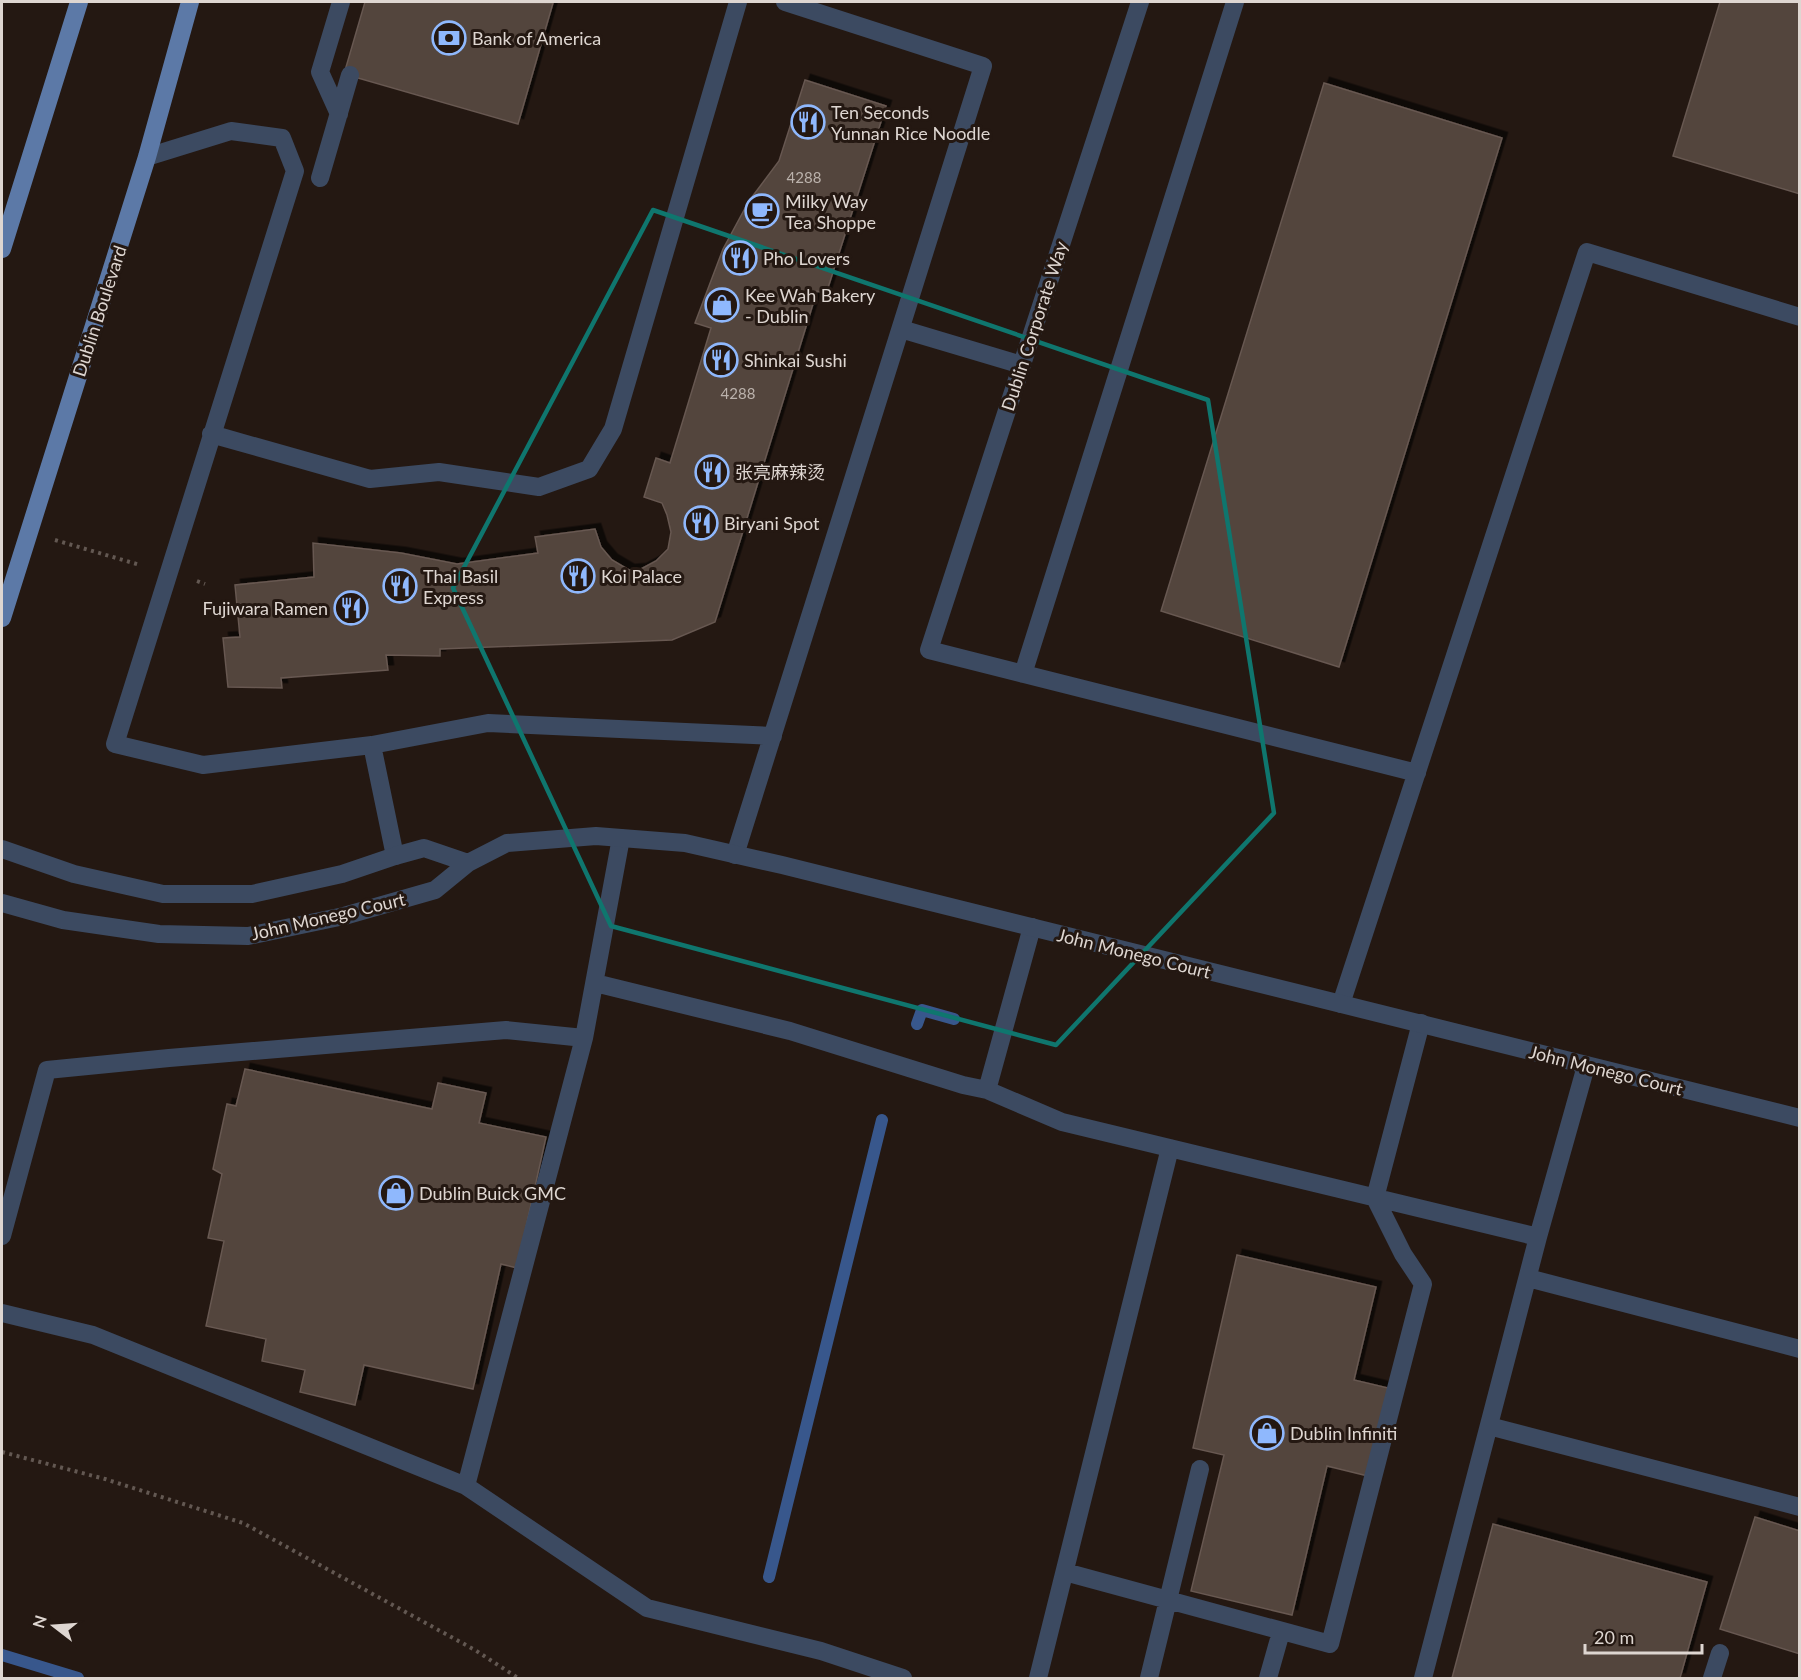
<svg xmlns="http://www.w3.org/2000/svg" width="1801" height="1680" font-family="Lato,'Noto Sans SC',sans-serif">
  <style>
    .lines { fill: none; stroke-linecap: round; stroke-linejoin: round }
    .stream { stroke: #38578c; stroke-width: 12 }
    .building { fill: #52443c; stroke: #675851; stroke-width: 1.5; filter: url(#shadow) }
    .path { stroke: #635852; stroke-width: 4; stroke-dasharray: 3 4.5; stroke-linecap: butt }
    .lane { stroke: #3c4a61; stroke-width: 18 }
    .street { stroke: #3c4a61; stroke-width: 18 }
    .primary { stroke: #5c79a7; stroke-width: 18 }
    .marked { fill: none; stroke: #0f766e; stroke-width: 4.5; stroke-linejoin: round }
    .labels { text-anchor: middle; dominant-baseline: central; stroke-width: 6; stroke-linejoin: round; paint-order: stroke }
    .number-label { font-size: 15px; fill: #bbb2ac }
    .poi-label { font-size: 18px; fill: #ded6d1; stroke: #241812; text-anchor: start }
    .street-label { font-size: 18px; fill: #ded6d1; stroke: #241812 }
  </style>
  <defs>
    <filter id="shadow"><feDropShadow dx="5.5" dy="-5.5" stdDeviation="0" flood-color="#0009"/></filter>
  </defs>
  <rect width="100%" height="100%" fill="#241812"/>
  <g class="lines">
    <path class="stream" d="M 917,1024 L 922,1010 L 954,1019
      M 769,1577 L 882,1120
      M 2,1655 L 78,1678"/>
  </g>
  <path class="building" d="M 365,2 L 553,3 L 518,124 L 344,74 Z
    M 1720,2 L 1800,2 L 1800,194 L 1673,156 Z
    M 805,80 L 886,106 L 826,294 L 817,291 L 715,622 L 672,640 L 440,649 L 440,656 L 386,655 L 388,670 L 281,678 L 282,688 L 228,687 L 223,638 L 240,637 L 235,585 L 314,577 L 313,543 L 401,553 L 457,564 L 538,553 L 535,537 L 595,529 L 601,547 L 612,560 L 629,570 L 641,569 L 656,561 L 668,549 L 671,532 L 667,515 L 662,503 L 644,497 L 656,458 L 670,463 L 711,328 L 695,323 L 723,249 L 749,201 L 779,161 Z
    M 1324,83 L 1502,138 L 1339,667 L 1161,611 Z
    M 245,1069 L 432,1109 L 438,1083 L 486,1093 L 479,1123 L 546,1137 L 517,1268 L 501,1264 L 473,1389 L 364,1365 L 355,1405 L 300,1392 L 305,1370 L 262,1361 L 266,1339 L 206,1326 L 224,1241 L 208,1238 L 222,1174 L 213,1169 L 227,1104 L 236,1106 Z
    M 1237,1255 L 1376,1287 L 1354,1380 L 1388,1388 L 1368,1476 L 1327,1466 L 1292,1615 L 1191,1591 L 1224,1455 L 1193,1448 Z
    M 1755,1517 L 1800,1531 L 1800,1654 L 1720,1629 Z
    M 1493,1524 L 1707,1582 L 1680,1678 L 1452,1678 Z"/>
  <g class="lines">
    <path class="path" d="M 55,540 L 140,565
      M 197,581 L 205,584
      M 2,1452 L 105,1479 L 243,1523 L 475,1650 L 518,1678"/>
    <path class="lane" d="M 1140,2 L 929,650 L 1417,773
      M 339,114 L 320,72 L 341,2
      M 147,157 L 231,131 L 282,138 L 295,171 L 115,744 L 203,765 L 372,745 L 488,723 L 773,736
      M 320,178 L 350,75
      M 901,329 L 1022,365
      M 211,434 L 370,479 L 439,472 L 539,487 L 589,469 L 613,429 L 738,2
      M 1023,674 L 1235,2
      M 372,745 L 395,856
      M 735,855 L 983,66 L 785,2
      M 595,983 L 790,1031 L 963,1085 L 987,1090 L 1062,1122 L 1538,1237
      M 1341,1004 L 1587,252 L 1800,317
      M 987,1090 L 1032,927
      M 2,1236 L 47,1070 L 169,1058 L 506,1030 L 584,1038
      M 1528,1278 L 1800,1349
      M 2,1313 L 93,1335 L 466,1486 L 647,1608 L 821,1651 L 903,1678
      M 1489,1426 L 1800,1507
      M 466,1486 L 584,1038 L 621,838
      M 1065,1572 L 1330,1644 L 1423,1284 L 1403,1254 L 1375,1198 L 1421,1023
      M 1038,1678 L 1170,1148
      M 1149,1678 L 1200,1469
      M 1268,1678 L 1281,1632
      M 1423,1678 L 1538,1237 L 1586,1066
      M 1712,1678 L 1720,1653"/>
    <path class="street" d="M 2,849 L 74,874 L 163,894 L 252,894 L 342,874 L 395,856 L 424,848 L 468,863
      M 2,903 L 63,920 L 159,934 L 248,936 L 344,916 L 435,890 L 468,863 L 507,843 L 596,836 L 685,843 L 782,865 L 1800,1118"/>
    <path class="primary" d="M 2,249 L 79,2
      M 2,618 L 147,157 L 190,2"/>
  </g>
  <path class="marked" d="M 653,210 L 1208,400 L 1274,813 L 1056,1045 L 611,926 L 453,588 Z"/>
  <defs>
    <g id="bank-ring" transform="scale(1.725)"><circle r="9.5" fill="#241812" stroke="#8fb8fd" stroke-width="1.5"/><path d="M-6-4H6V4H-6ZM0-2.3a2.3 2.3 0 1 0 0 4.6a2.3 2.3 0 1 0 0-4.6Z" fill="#8fb8fd"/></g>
    <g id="restaurant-ring" transform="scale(1.725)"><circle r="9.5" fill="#241812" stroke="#8fb8fd" stroke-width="1.5"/><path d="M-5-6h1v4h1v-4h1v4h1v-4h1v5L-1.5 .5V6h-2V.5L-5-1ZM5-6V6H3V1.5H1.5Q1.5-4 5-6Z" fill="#8fb8fd"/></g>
    <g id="cafe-ring" transform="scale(1.725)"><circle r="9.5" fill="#241812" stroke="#8fb8fd" stroke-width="1.5"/><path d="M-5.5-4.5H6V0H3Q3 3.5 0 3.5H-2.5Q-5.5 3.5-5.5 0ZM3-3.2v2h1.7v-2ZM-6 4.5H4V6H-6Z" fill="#8fb8fd"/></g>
    <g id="shop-ring" transform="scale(1.725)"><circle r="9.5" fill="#241812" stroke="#8fb8fd" stroke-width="1.5"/><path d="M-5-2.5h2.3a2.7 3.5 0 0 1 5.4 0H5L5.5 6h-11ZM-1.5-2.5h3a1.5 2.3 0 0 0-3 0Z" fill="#8fb8fd"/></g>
  </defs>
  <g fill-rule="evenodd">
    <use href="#bank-ring" x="449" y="38"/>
    <use href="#restaurant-ring" x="808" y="122"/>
    <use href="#cafe-ring" x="762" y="211"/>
    <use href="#restaurant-ring" x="740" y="258"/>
    <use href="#shop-ring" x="722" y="305"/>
    <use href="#restaurant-ring" x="721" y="360"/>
    <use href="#restaurant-ring" x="712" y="472"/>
    <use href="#restaurant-ring" x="701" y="523"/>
    <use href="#restaurant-ring" x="578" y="576"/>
    <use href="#restaurant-ring" x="400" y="586"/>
    <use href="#restaurant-ring" x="351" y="608"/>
    <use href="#shop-ring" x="396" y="1193"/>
    <use href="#shop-ring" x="1267" y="1433"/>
  </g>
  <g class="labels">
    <g class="number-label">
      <text x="804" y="177">4288</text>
      <text x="738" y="393">4288</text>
    </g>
    <g class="poi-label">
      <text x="472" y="38">Bank of America</text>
      <text x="831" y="112">Ten Seconds<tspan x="831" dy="21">Yunnan Rice Noodle</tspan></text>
      <text x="785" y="201">Milky Way<tspan x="785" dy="21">Tea Shoppe</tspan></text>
      <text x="763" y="258">Pho Lovers</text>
      <text x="745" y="295">Kee Wah Bakery<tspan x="745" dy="21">- Dublin</tspan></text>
      <text x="744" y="360">Shinkai Sushi</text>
      <text x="735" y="472">张亮麻辣烫</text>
      <text x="724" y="523">Biryani Spot</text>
      <text x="423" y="576">Thai Basil<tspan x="423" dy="21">Express</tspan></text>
      <text x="601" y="576">Koi Palace</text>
      <text x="328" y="608" text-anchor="end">Fujiwara Ramen</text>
      <text x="419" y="1193">Dublin Buick GMC</text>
      <text x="1290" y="1433">Dublin Infiniti</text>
    </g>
    <g class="street-label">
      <text transform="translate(99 311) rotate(-72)">Dublin Boulevard</text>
      <text transform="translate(1034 326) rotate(-72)">Dublin Corporate Way</text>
      <text transform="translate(328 916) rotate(-13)">John Monego Court</text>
      <text transform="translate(1134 953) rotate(14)">John Monego Court</text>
      <text transform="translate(1606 1070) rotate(14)">John Monego Court</text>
    </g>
  </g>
  <rect width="1801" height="1680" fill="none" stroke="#ded6d1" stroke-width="6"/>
  <g transform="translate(54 1626) rotate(287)" stroke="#241812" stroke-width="4.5" paint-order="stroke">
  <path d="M0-4.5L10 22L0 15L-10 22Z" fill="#ded6d1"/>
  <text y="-9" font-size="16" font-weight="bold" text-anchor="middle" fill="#ded6d1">N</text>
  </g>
  <path d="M1585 1644v9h117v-9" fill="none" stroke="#ded6d1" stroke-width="3"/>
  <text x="1594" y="1644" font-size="18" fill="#ded6d1" stroke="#241812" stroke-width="4.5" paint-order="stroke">20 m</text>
</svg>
